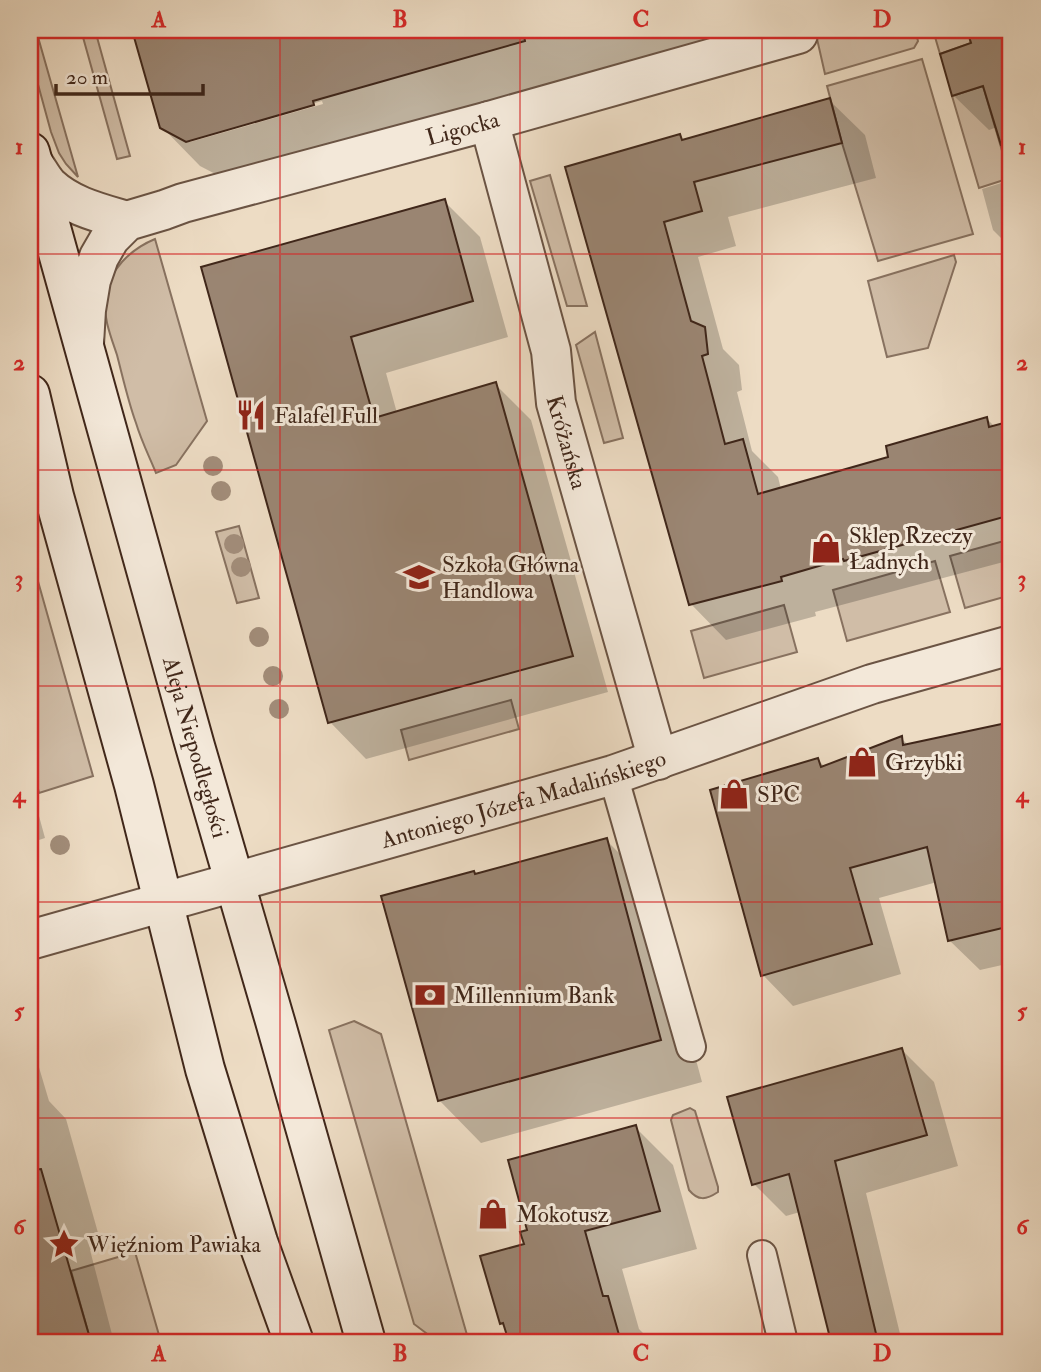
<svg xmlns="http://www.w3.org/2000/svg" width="1041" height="1372" font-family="'IM FELL Double Pica',serif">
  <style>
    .green { fill: #d0bda7; stroke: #887260; stroke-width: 2 }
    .shadow { fill: #0003; fill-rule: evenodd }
    .building { fill: #9a8572; stroke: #40271a; stroke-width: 2 }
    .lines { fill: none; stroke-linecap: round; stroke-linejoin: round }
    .service-casing { stroke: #6b5444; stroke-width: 32 }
    .minor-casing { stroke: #6b5444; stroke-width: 42 }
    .tertiary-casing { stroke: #6b5444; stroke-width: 42 }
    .secondary-casing { stroke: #40271a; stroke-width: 42 }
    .service { stroke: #f3e8d9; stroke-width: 28 }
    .minor { stroke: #f3e8d9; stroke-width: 38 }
    .tertiary { stroke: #f3e8d9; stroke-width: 38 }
    .secondary { stroke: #f3e8d9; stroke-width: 38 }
    .tree { fill: #a28d7a }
    .grid { fill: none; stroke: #d62828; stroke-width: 2; stroke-opacity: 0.55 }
    .labels { text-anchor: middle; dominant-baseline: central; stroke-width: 6; stroke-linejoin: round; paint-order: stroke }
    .street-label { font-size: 23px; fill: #40271a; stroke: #f3e8d9 }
    .poi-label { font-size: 23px; fill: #40271a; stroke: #f3e8d9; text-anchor: start }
    .neatline { fill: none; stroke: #d62828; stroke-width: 2.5 }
    .grid-label { font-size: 23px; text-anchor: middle; font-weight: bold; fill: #d62828 }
  </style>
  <rect width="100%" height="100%" fill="#eddcc4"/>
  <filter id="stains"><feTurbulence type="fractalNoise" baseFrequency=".00286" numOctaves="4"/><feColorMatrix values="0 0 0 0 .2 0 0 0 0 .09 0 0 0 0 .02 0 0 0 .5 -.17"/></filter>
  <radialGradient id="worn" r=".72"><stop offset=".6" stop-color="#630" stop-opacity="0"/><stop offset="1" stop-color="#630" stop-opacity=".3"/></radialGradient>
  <path class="green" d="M 30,30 L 36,30 L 78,177 L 66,164 L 59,153 L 51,132 L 30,55 Z
    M 81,30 L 95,30 L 130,156 L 117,159 Z
    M 815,30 L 915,30 L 918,41 L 914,48 L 825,74 Z
    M 933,30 L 967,30 L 971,43 L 940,54 Z
    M 922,59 L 973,234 L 878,261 L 842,143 L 827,86 Z
    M 983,86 L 1010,178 L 979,188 L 952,96 Z
    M 550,175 L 587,306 L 567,306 L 530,181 Z
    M 155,239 L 207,421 L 176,465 L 156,473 C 149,456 141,440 136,423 C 128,401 123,378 117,355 C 111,337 103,317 105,298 C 108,270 131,249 155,239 Z
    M 954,255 L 956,262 L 928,348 L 887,357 L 868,281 Z
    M 595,332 L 623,438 L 604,443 L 576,345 Z
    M 239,526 L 259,598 L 237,603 L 216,532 Z
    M 1011,539 L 1011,595 L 965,608 L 950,556 Z
    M 30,553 L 93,776 L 39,793 L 30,758 Z
    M 935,561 L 950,612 L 847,641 L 833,590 Z
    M 784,605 L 797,652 L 704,678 L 691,631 Z
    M 511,700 L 519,729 L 409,760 L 401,730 Z
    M 354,1021 L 381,1034 L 469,1342 L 438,1342 L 414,1324 L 329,1030 Z
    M 690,1108 L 695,1111 L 718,1187 L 718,1192 C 706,1200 698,1201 689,1190 L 671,1120 L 673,1115 Z
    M 135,1252 L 161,1342 L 91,1342 L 71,1271 Z"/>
  <path class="shadow" d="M 134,30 L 756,30 L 540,88 L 538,86 L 350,139 L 225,179 L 200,166 L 162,127 ZM 322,101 L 323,104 L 190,142 L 190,139 Z
    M 969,30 L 1011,30 L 1011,175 L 997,127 L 989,130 L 953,95 L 973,45 Z
    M 829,100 L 865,135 L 876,178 L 728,217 L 736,246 L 698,257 L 723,349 L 739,365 L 742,390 L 737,392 L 752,451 L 778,477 L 781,489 L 890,459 L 987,419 L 995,427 L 1011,422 L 1011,560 L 815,612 L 816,616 L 726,640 L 691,604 L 567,168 L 679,136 L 684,141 Z
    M 1011,180 L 1011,248 L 993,230 L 982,189 Z
    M 444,201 L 480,237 L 508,337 L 386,373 L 397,413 L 495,384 L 531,420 L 608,692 L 366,759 L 330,722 L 203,268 Z
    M 1011,724 L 1011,963 L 980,970 L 949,940 L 937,882 L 879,898 L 901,974 L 793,1006 L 763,975 L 818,760 L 825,767 L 901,738 L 909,746 Z
    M 30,783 L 45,838 L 30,843 Z
    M 606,840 L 648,882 L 702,1082 L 481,1143 L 439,1100 Z
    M 902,1050 L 934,1082 L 958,1166 L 866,1193 L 902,1342 L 933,1334 L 941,1342 L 831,1342 L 800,1212 L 786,1216 L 754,1184 Z
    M 30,1056 L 38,1064 L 49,1101 L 66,1119 L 102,1247 L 90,1250 L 114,1342 L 30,1342 Z
    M 635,1127 L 673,1165 L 697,1249 L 622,1269 L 639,1329 L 646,1336 L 648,1342 L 511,1342 L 507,1328 L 502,1323 L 530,1231 Z"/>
  <path class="building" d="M 132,30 L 523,30 L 525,41 L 313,101 L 314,105 L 186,142 L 160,128 Z
    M 967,30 L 1011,30 L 1011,143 L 1001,145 L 983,86 L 952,96 L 940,54 L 971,43 Z
    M 830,98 L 842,143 L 694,182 L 702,211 L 664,222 L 691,321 L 705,327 L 708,354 L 702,356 L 725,444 L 743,439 L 758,494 L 888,457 L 886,446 L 987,417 L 989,427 L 1011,421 L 1011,515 L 844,561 L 843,559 L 781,577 L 782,581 L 689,605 L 565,167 L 680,134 L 682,140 Z
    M 445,199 L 473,301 L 351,337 L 374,418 L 496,382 L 573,656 L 328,723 L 201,267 Z
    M 1011,722 L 1011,926 L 948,941 L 927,847 L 850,868 L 872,944 L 761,976 L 710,790 L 818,758 L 821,767 L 902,736 L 903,745 Z
    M 607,838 L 661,1040 L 438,1101 L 381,896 L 474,871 L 475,874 Z
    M 902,1048 L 927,1135 L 835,1161 L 878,1342 L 831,1342 L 789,1174 L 752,1185 L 727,1097 Z
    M 636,1125 L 660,1211 L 585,1231 L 603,1296 L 608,1296 L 621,1342 L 509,1342 L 503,1323 L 500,1324 L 480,1256 L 524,1244 L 520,1232 L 527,1230 L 508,1160 Z
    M 41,1169 L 91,1342 L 30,1342 L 30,1170 Z"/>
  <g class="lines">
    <g class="service-casing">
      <path id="service" d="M 613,775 L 691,1047
        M 762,1255 L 783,1342"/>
    </g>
    <g class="minor-casing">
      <g id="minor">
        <path id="s1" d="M 489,121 L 551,351 L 556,403 L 658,760"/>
        <path d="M 33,163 C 38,170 43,180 49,186 C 70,206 100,213 127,221"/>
        <path id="s2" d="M 84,344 L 86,310 L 91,280 L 99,257 L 110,238 L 127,221 L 164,210 L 183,203 L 489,121 L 798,34"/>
      </g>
    </g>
    <g class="tertiary-casing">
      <g id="tertiary">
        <path id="s3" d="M 30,940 L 613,775 L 872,684 L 1011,645"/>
      </g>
    </g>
    <g class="secondary-casing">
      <g id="secondary">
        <path id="s4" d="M 30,152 L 195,746 L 275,1021 L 366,1342"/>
        <path d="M 30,394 L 54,496 L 134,785 L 205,1069 L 258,1242 L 294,1342"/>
      </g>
    </g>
    <use href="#service" class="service"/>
    <use href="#minor" class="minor"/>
    <use href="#tertiary" class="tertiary"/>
    <use href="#secondary" class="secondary"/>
  </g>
  <g class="tree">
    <circle cx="213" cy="466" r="10"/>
    <circle cx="221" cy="491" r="10"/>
    <circle cx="234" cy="544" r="10"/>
    <circle cx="241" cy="567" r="10"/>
    <circle cx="259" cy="637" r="10"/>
    <circle cx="273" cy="676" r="10"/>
    <circle cx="279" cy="709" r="10"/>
    <circle cx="60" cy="845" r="10"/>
  </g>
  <path class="grid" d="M 280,30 L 280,1342M 520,30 L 520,1342M 762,30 L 762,1342M 30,254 L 1011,254M 30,470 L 1011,470M 30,686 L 1011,686M 30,902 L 1011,902M 30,1118 L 1011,1118"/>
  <defs>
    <g id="restaurant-bare" transform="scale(2.415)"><path d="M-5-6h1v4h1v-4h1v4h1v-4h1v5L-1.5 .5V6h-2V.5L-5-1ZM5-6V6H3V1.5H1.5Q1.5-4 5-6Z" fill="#8f2418" stroke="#f3e8d9" stroke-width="2.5" paint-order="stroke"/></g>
    <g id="shop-bare" transform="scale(2.415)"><path d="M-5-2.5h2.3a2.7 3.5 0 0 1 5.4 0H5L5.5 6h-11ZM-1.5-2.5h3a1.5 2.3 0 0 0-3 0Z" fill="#8f2418" stroke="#f3e8d9" stroke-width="2.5" paint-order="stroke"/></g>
    <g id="university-bare" transform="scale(2.415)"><path d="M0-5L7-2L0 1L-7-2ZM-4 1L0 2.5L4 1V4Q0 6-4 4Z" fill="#8f2418" stroke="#f3e8d9" stroke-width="2.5" paint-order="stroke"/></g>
    <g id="bank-bare" transform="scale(2.415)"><path d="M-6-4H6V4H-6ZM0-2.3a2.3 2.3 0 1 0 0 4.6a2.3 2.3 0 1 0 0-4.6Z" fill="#8f2418" stroke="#f3e8d9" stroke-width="2.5" paint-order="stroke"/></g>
    <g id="sight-bare" transform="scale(2.415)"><path d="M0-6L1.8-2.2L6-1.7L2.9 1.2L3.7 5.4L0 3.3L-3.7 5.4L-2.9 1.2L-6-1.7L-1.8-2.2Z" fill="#8f2418" stroke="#f3e8d9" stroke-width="2.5" paint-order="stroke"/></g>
  </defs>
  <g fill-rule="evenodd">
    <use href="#restaurant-bare" x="251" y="415"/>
    <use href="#shop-bare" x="826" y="548"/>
    <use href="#university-bare" x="419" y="577"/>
    <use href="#shop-bare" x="862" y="762"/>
    <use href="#shop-bare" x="734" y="794"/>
    <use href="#bank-bare" x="430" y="995"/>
    <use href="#shop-bare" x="493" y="1214"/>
    <use href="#sight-bare" x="64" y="1244"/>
  </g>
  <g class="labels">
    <g class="street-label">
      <text stroke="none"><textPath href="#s2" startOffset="483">Ligocka</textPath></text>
      <text stroke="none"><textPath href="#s1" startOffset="331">Króżańska</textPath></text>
      <text stroke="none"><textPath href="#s4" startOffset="618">Aleja Niepodległości</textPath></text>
      <text stroke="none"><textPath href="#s3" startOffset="513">Antoniego Józefa Madalińskiego</textPath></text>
    </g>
    <g class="poi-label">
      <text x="274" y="415">Falafel Full</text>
      <text x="849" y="535">Sklep Rzeczy<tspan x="849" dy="26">Ładnych</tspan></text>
      <text x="442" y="564">Szkoła Główna<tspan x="442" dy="26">Handlowa</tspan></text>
      <text x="885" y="762">Grzybki</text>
      <text x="757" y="794">SPC</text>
      <text x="453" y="995">Millennium Bank</text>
      <text x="516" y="1214">Mokotusz</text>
      <text x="87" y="1244">Więźniom Pawiaka</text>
    </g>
  </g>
  <rect width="1041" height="1372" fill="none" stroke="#eddcc4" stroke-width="77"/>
  <path d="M56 84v10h147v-10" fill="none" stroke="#40271a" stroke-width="3.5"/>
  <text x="66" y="84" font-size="21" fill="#40271a" stroke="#f3e8d9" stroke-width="5" paint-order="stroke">20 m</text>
  <rect x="38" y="38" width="964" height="1296" class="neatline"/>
  <g class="grid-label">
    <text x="159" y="27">A</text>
    <text x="400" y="27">B</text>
    <text x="641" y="27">C</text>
    <text x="882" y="27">D</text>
    <text x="19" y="154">1</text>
    <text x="1022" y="154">1</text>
    <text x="19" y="370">2</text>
    <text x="1022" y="370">2</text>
    <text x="19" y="586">3</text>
    <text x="1022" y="586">3</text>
    <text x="19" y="802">4</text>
    <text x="1022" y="802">4</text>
    <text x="19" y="1018">5</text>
    <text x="1022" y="1018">5</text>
    <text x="19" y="1234">6</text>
    <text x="1022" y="1234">6</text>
    <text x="159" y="1361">A</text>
    <text x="400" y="1361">B</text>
    <text x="641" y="1361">C</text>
    <text x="882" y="1361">D</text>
  </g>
  <rect width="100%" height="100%" filter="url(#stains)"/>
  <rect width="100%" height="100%" fill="url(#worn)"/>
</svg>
